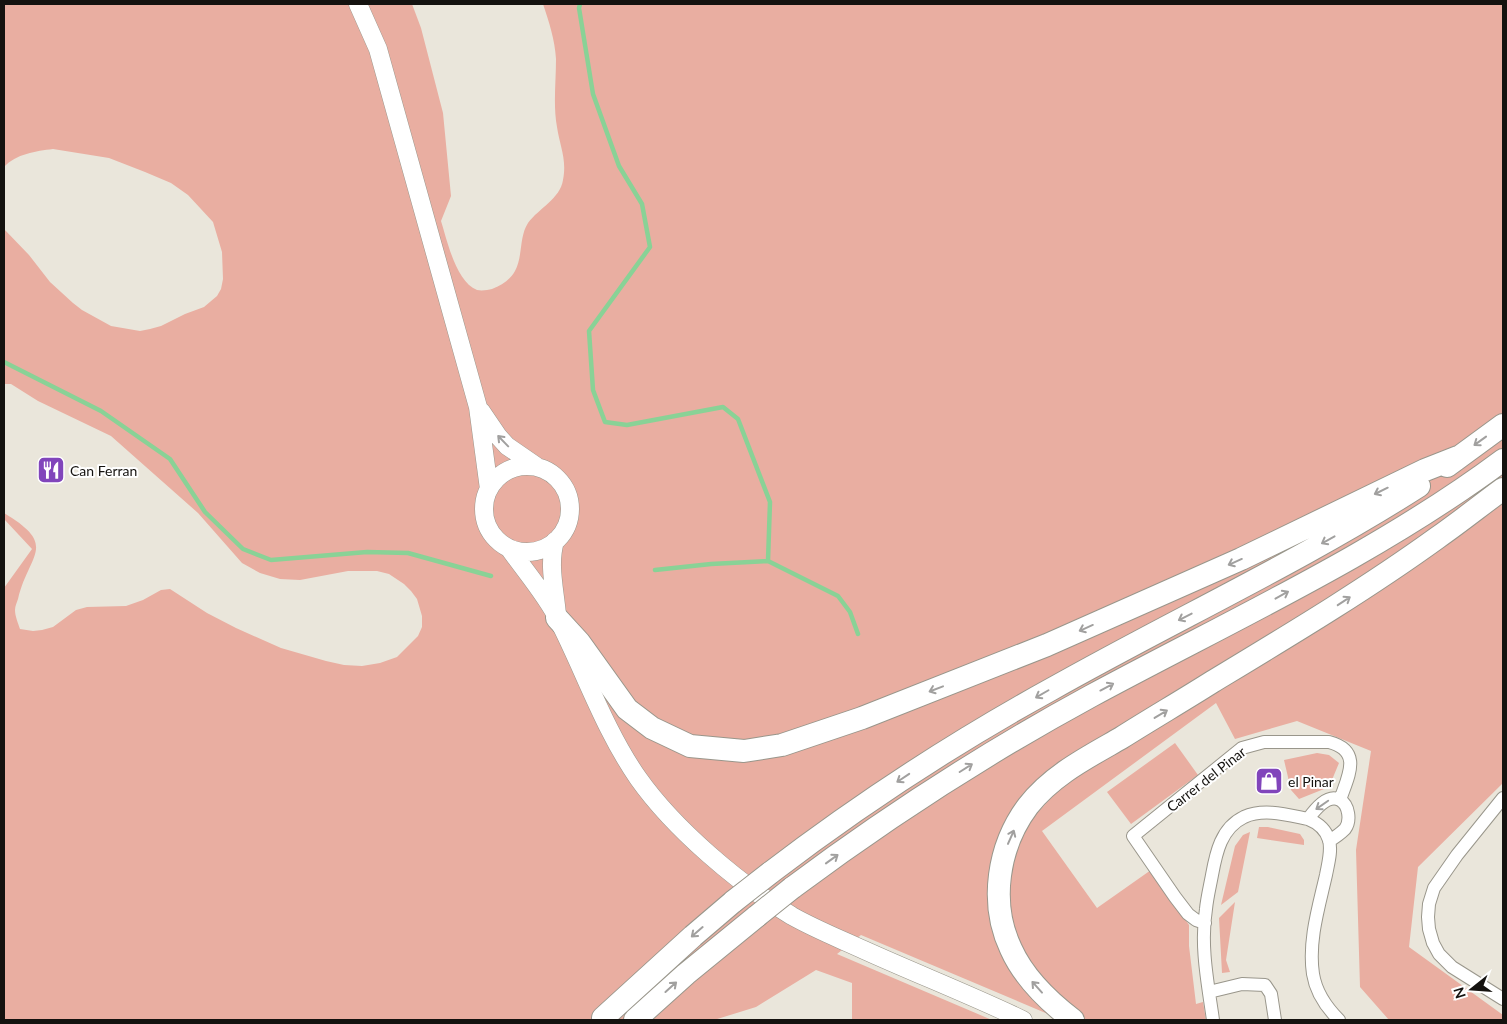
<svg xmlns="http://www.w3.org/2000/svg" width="1507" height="1024" font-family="Lato,sans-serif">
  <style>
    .green { fill: #e9aea1 }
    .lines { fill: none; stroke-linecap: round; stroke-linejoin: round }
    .stream { stroke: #89d296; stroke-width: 4.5 }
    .minor-casing { stroke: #99968b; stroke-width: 14 }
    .secondary-casing { stroke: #99968b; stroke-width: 19 }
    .motorway-casing { stroke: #99968b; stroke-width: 24 }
    .minor { stroke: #fff; stroke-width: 12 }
    .secondary { stroke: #fff; stroke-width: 18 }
    .motorway { stroke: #fff; stroke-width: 22 }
    .motorway-bridge-casing { stroke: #99968b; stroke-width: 24; stroke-linecap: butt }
    .motorway-bridge { stroke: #fff; stroke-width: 22 }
    .oneway { stroke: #a1a09f }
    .labels { text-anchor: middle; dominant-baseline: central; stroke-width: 4; stroke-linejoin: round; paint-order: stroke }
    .poi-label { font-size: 14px; fill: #14120f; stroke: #fff; text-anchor: start }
    .street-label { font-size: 14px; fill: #14120f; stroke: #fff }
  </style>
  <rect width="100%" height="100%" fill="#eae6db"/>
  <path class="green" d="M 4,4 L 412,4 L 421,28 L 443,113 L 451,196 L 441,221 C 447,240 456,282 477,290 C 482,291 488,290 492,289 C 502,285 510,280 515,271 C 523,256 519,237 528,223 C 539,208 560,199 563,180 C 567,159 560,147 557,127 C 553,105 556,82 556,59 C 555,40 549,22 543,4 L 1503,4 L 1503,783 L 1418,867 L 1409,947 L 1503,1015 L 1503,1020 L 1389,1020 L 1360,987 L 1356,850 L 1371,751 L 1297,721 L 1235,739 L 1216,703 L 1042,831 L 1097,908 L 1151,870 L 1189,925 L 1189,946 L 1196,1004 L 1203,1002 L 1206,1020 L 1086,1020 L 1061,1001 L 1024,955 L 1011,923 L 1009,873 L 1024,827 L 1067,781 L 1200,702 L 1163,705 L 1105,739 L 1040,782 L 1024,800 L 1006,825 L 992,890 L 997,928 L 1012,964 L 1036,995 L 1056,1013 L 1055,1017 L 861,935 L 837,954 L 992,1020 L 852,1020 L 852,983 L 816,970 L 756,1007 L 714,1020 L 4,1020 L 4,588 L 32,549 L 4,519 L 4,513 C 59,546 29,553 18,599 C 17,602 15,606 15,610 C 15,616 18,623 20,629 L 33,631 L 42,630 L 53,627 L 76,610 L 87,607 L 126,606 L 143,600 L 161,590 L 170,589 L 207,613 L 236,628 L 281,648 L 326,661 L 344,665 L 362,666 L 380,663 L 397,657 L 418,636 L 422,627 L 422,616 L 417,599 L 411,591 L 404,584 L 389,574 L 377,571 L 348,571 L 300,580 L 280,579 L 260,573 L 242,563 L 198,513 L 111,436 L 38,401 L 11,384 L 4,384 L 4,229 L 29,255 L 50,282 L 73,303 L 82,310 L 111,326 L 140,331 L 150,329 L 161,326 L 185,314 L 204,307 L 217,296 L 221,289 L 223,279 L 222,252 L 213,222 L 188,195 L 171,183 L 145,172 L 109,158 L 53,149 C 36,151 16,154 4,167 Z
    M 1175,743 L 1198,775 L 1131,824 L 1107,792 Z
    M 1317,753 L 1329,755 L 1339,763 L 1329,787 L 1299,799 L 1291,790 L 1284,760 Z
    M 1259,827 L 1268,827 L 1300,834 L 1304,840 L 1304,845 L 1257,838 Z
    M 1250,832 L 1238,892 L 1221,905 L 1235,846 L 1243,835 Z
    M 1235,902 L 1226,960 L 1230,972 L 1222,973 L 1219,918 Z"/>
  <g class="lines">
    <path class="stream" d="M 580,4 L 579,8 L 593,94 L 619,166 L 642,204 L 650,247 L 589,331 L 593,390 L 605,422 L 627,425 L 723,407 L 738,419 L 770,502 L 768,561 L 838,596 L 850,612 L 858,634
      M 4,362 L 101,411 L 170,459 L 205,512 L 243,549 L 271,560 L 367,552 L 408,553 L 491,576
      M 655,570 L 711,564 L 768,561"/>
    <g class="minor-casing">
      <path id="minor" d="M 1503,798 L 1457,855 L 1434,888 L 1429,904 L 1428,917 L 1429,929 L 1433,943 L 1439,954 L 1452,967 L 1503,999
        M 1308,819 C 1314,811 1327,793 1340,800 C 1349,805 1351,821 1345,829 C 1341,833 1334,838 1329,841
        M 1205,923 L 1196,920 L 1188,914 L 1175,897 L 1133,836 L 1242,748 L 1264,742 L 1329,742 C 1363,751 1348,776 1340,800
        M 1209,992 L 1242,984 L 1265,985 L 1271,994 L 1275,1020
        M 1213,1020 C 1208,984 1200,946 1206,909 C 1207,898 1210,886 1212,875 C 1216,853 1221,828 1244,817 C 1264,808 1288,815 1308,819 C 1318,823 1326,830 1329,840 C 1332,851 1328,864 1326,875 C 1319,906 1308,941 1313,974 C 1316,993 1326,1007 1339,1020"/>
    </g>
    <g class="secondary-casing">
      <path id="secondary" d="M 358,4 L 378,49 L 478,407 L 489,489
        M 481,411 L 498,436 L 507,446 L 536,466
        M484 509a43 43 0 1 1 86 0a43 43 0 1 1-86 0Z
        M 555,541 C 548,565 555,590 557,615
        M 509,548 C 525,571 546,595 558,619 C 585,672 604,729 638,778 C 674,829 739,884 792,916 C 815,929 840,939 864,950 C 917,974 971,995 1023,1020"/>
    </g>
    <g class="motorway-casing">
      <path id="motorway" d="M 1447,466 L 1503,425
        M 557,618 L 579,642 L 627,709 L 652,728 L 690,746 L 744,751 L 782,745 L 862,718 L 1047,645 L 1241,559 L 1425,470 L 1458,457
        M 770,873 C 859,805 952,744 1050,690 C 1172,621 1300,562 1419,486
        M 792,888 C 887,817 986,753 1091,696 C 1228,622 1377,554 1503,460
        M 603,1018 L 693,936 L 734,901
        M 635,1020 L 686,974 L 757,916
        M 1073,1020 C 1048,1001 1024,978 1011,949 C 989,903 998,846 1028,806 C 1052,775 1088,757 1121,738 C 1151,719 1182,701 1212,682 C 1288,636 1365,590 1437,538 C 1460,522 1481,505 1503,489"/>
    </g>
    <use href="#minor" class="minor"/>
    <use href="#secondary" class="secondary"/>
    <use href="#motorway" class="motorway"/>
    <g class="motorway-bridge-casing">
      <path id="motorway-bridge" d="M 734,901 L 770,873
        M 757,916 L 792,888"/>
    </g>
    <use href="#motorway-bridge" class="motorway-bridge"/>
  </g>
  <defs><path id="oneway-shaft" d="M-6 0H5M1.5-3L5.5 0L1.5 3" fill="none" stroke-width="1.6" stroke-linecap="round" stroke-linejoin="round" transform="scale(1.25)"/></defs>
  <g class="oneway">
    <use href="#oneway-shaft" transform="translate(503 441) rotate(-134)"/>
    <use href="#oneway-shaft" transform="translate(1480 441) rotate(144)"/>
    <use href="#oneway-shaft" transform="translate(1381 491) rotate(154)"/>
    <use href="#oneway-shaft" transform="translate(1328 540) rotate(151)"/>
    <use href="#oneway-shaft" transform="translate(1235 562) rotate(156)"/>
    <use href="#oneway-shaft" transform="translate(1282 595) rotate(-29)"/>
    <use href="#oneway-shaft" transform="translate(1344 601) rotate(-33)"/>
    <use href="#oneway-shaft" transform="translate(1185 617) rotate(153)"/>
    <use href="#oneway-shaft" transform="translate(1086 628) rotate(156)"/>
    <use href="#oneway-shaft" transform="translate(1107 687) rotate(-28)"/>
    <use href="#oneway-shaft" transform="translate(936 689) rotate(159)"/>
    <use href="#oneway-shaft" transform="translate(1042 694) rotate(150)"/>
    <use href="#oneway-shaft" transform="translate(1161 714) rotate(-31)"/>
    <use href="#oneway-shaft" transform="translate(966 768) rotate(-32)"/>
    <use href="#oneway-shaft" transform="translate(903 778) rotate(146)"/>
    <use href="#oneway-shaft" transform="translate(1322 805) rotate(145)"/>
    <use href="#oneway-shaft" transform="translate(1011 837) rotate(-66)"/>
    <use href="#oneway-shaft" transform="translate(832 859) rotate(-36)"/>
    <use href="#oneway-shaft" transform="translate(697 932) rotate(139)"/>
    <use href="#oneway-shaft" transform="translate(671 987) rotate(-42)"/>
    <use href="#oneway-shaft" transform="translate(1037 987) rotate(-132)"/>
  </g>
  <defs>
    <g id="restaurant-square" transform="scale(1.4375)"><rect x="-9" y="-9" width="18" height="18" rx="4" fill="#8145bb" stroke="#fff"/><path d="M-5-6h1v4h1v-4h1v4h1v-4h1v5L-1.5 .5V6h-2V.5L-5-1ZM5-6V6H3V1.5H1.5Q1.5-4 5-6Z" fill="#fff"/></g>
    <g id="shop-square" transform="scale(1.4375)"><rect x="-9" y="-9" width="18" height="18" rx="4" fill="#8145bb" stroke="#fff"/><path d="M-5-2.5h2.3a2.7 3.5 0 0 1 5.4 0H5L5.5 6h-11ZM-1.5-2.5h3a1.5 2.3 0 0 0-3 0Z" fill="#fff"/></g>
  </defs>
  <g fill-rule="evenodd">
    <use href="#restaurant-square" x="51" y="470"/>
    <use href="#shop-square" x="1269" y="781"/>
  </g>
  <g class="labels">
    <g class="poi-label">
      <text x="70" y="470">Can Ferran</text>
      <text x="1288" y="781">el Pinar</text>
    </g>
    <g class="street-label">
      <text transform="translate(1206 779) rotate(-38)">Carrer del Pinar</text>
    </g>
  </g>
  <rect width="1507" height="1024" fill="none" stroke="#14120f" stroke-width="10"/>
  <g transform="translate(1472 989) rotate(253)" stroke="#ffffff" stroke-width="4" paint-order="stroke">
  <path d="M0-4L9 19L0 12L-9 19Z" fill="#14120f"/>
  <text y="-8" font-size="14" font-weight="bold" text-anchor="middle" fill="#14120f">N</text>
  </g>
</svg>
